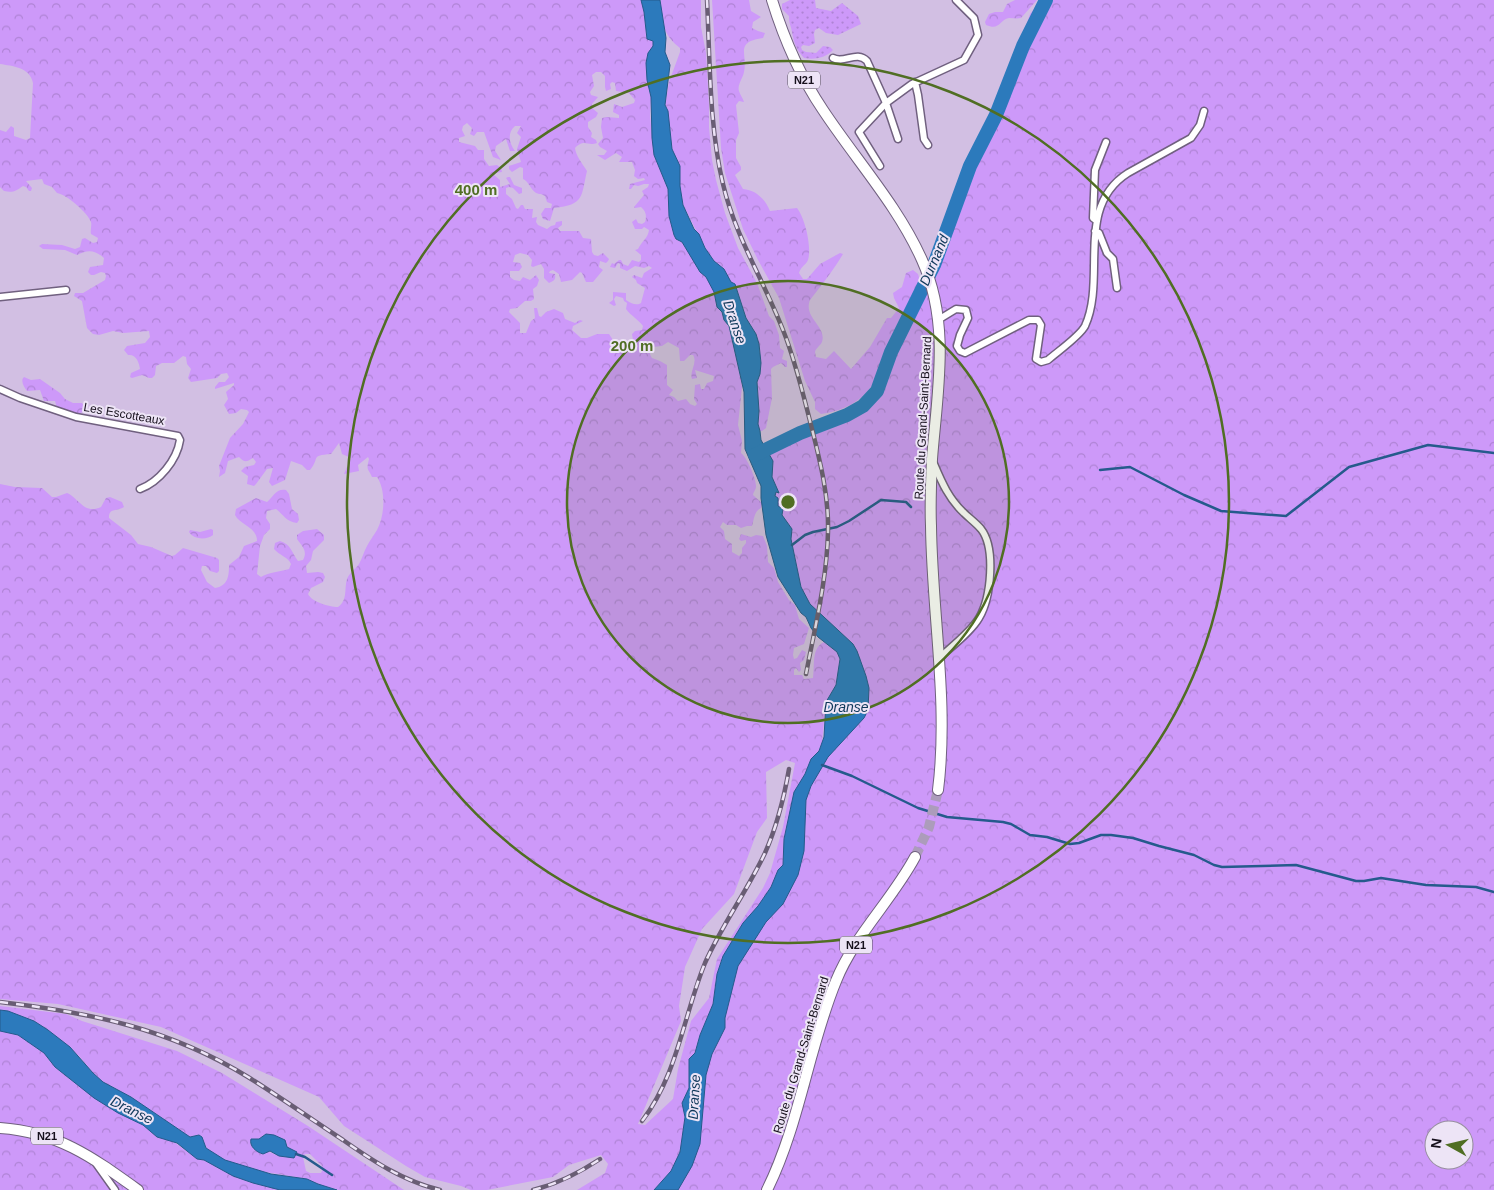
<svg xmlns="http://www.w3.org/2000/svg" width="1494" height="1190" font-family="Arial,sans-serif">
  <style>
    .grass { fill: url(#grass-dots) }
    .forest { fill: url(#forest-crowns); fill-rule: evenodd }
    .water { fill: #2c7abc; stroke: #255a8c }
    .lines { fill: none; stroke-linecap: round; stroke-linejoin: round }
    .stream { stroke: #255a8c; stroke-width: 2.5 }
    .river { stroke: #2c7abc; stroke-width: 14 }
    .primary-tunnel { stroke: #ac9cbb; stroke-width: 10; stroke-dasharray: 10 5; stroke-linecap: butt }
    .minor-casing { stroke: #70607f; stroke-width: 9 }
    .primary-casing { stroke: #70607f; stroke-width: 12 }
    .minor { stroke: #fff; stroke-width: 6 }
    .primary { stroke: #fff; stroke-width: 10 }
    .rail-casing { stroke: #695d74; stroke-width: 4.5 }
    .rail { stroke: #ede4f6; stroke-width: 2.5; stroke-dasharray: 8; stroke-linecap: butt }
    .ring { fill: none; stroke: #506e23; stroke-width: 2.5 }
    .labels { text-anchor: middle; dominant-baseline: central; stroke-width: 4; stroke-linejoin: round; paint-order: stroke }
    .shield { fill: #ede4f6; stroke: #56505d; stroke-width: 1 }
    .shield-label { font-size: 11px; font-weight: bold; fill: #16101c }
    .street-label { font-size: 12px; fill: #16101c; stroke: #ede4f6 }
    .water-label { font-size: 14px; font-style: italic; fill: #0f385a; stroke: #ede4f6 }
    .centre { fill: #506e23; stroke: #ede4f6; stroke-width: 2.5 }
    .ring-label { font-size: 15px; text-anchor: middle; font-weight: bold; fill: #506e23; stroke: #ede4f6; stroke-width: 4; stroke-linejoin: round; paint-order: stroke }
  </style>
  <defs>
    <pattern id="grass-dots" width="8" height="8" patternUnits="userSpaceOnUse" patternTransform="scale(1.25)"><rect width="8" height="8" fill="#cd99f9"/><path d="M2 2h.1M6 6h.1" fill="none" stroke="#af83d5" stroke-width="1.8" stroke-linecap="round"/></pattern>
    <pattern id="forest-crowns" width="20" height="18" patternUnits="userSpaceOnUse" patternTransform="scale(1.25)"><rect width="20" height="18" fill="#cd99f9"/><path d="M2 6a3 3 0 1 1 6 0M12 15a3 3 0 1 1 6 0" fill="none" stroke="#af83d5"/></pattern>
  </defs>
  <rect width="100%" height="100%" fill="#d2bfe3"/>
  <path class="grass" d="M 790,0 L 815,0 L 816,8 L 831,11 L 842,3 L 858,16 L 861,24 L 838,35 L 826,33 L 819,28 L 815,30 L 814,34 L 815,43 L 809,46 L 803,45 L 801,47 L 802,50 L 806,52 L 816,53 L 823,46 L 830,47 L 833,50 C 825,58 815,60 804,58 C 796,49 794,43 792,32 C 791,25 789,25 789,16 L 782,9 L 782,4 Z"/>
  <path class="forest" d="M 0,0 L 641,0 L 644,12 L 647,38 L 653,41 L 653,46 L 652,50 L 648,86 L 651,97 L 650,115 L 654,155 L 668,189 L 669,216 L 674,235 L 676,239 L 682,242 L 700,271 L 706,277 L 714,291 L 717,307 L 722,312 L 724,320 L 729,326 L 740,369 L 742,387 L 738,425 L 742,441 L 741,453 C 747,457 757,481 756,487 C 756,490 753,492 753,495 L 762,503 L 761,508 C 754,511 754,520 752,526 L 747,526 L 741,528 L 736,525 L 727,525 L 723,522 L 720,527 L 724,531 L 725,539 L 732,544 L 732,552 L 739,556 L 742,553 L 742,548 L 746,543 L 746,540 L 741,541 L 739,539 L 741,534 L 751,537 L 756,535 L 763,536 L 767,546 L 768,562 L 774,568 L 778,582 L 789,600 L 795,605 L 799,619 L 809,628 L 804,644 L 794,648 L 793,655 L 794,659 L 797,658 L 802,650 L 806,652 L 804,660 L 800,663 L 801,670 L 799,672 L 796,668 L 794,670 L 794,675 L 802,675 L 804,679 L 813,678 C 815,666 811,648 824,642 L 837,652 L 840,660 L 836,685 L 826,702 L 822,743 L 819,751 L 811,759 L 805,774 L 794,792 L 784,839 L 783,865 L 778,870 L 771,887 L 758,906 L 743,923 L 723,956 L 717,974 L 713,1004 L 700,1035 L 695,1053 L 689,1062 L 689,1088 L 683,1100 L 685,1117 L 680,1152 L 671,1171 L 654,1190 L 577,1190 L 605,1173 L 608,1164 L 601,1155 L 569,1165 L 553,1177 L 487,1190 L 471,1190 L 461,1186 L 425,1177 L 406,1166 L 344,1126 L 319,1097 L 161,1027 L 58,1004 L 0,999 L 0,484 L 15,487 L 42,488 L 52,497 L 56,497 L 67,493 C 79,498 84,515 101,507 L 106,498 L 110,497 L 122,502 L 124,507 C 117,512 109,507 109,518 L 131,535 L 138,544 L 151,547 L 172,556 L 175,555 L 183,548 L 217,558 L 219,560 L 219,571 L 217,573 L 210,571 L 206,566 L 202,566 L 201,570 L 207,582 L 215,588 C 228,586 229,576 229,565 L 239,557 L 244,546 L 257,541 C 257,527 240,525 235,515 L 236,509 L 256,498 L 267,502 C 273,497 276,488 286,490 L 289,494 L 292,509 L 298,514 L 299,520 L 297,523 C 286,522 283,514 276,509 L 267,511 L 266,518 L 270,524 L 270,529 L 264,535 L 260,546 L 257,574 L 261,577 C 270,572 279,572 289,569 L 291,564 C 288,557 279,555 274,549 L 275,543 L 280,541 C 291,544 292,553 298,561 L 303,560 C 308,551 302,546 297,539 L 297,535 L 303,531 L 317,529 L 324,535 L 324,540 L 313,551 L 311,560 L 306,566 L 307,573 L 318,572 L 323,573 L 325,577 L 323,582 L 311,588 L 308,594 C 312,602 329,607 338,607 C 348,600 344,589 347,579 C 350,572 355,570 359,564 C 362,559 364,551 367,546 C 370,540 374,535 377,530 C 385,515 386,490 377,477 L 372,477 C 368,468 366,471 369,459 L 368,457 L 358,465 L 359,471 L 344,474 L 351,458 L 342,454 L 339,443 L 331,454 C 309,456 321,457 310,470 L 307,470 L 302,465 L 291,461 L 285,480 L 272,486 L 269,482 L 273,468 L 267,469 L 256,484 L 254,486 L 247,484 L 248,476 L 241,471 L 245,467 L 254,465 L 256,462 L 253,458 C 246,462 245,463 239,457 L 228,461 L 225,473 L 219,477 L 220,471 L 219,466 L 230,438 L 243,424 L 249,412 L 247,410 L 241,409 L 236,413 L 229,414 L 224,405 L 228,399 L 226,392 L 234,385 L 234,383 L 215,389 L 215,387 L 219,382 L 225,382 L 229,377 L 227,373 L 221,374 L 217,378 L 191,382 L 188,378 L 191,369 L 187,364 L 186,357 L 183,356 L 174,363 L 162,363 L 156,366 L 155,375 L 152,378 L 149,378 L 142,375 L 132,378 L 130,377 L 131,373 L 140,369 C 139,362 136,354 128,355 L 124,350 L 127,346 L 145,343 L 150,337 L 149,331 L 123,333 L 113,331 L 99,335 L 93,334 L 87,328 L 82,301 L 74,296 L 75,293 L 83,293 L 105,280 L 106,276 L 105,273 L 101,272 L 94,275 L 91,275 L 88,272 L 90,267 L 103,265 L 104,258 C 95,250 88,249 77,255 L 65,250 L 43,249 L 39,246 L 42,244 L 62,245 L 75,249 L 80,247 L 82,239 L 85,238 L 93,243 L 97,242 L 98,238 L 91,234 C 90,230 92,226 91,222 C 88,213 66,194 57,193 L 52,187 L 44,184 L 42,179 L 26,181 L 32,188 L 31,191 L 29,191 L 26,187 L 23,186 C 16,191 13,193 4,191 L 0,187 L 0,130 L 6,132 L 11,126 L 14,128 L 14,136 L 26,140 L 30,138 L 33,83 C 30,67 12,66 0,64 ZM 596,72 L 601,72 L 605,76 L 605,87 L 606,91 L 611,89 L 610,84 L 612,82 L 615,83 L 616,91 L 629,93 L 635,100 L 634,103 L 622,107 L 614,104 L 613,112 L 619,115 L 619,118 L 607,117 L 602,118 L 601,127 L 603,138 L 598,144 L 600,147 L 607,151 L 604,155 L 597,155 L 605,160 L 616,153 L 622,157 L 619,162 L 632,162 L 635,170 L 634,176 L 638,179 L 644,178 L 645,180 L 630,184 L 629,189 L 631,189 L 634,185 L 638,186 L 644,184 L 649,184 L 648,187 L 642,191 L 644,195 L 634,207 L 635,208 L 641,207 C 646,211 647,216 645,222 L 642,224 L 638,223 L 636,219 L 632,222 L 635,229 L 642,229 L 644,227 L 649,230 C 648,238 642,241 638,249 L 635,250 L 641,255 L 641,260 L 639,262 L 632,260 L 628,266 L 623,264 L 621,260 L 619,260 L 614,264 L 612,263 L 610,267 L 615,268 L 618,263 L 620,264 L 620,268 L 627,271 L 635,266 L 644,268 L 649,266 L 652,268 L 644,273 L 642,278 L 634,275 L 632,277 L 636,280 L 637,283 L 645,288 L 641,303 C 637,306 630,303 626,300 L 626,293 L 613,292 L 613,300 L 609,303 L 614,306 L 616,305 L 614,299 L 616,296 L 623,298 L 624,301 L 627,303 L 626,309 C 631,316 638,319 643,326 L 642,330 L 635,331 L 632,334 L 633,340 L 637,347 L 637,351 L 635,351 L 627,344 L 615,343 L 609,334 L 597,334 L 587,338 L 581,338 L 572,330 L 573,326 L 583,321 L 580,320 L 575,323 L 565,319 L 563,313 L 554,309 L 546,312 L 541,317 L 539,316 L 537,308 L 534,308 L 535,318 L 531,321 L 526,333 L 520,333 L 520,323 L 509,312 L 510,309 L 517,308 L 525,301 L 531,301 L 534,299 L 533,289 L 537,286 L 539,280 L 536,275 L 530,280 L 523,277 L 520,281 L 514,280 L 510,277 L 510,271 L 519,271 L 522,267 L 520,263 L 513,262 L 515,255 L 520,253 L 528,255 L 532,260 L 531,266 L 533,267 L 541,264 L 544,269 L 544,278 L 549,283 C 554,281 556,280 555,274 L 549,273 L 550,271 L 553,270 L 559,274 L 561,282 L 572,280 L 580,272 L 582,273 L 586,282 L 593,282 L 603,270 L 599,267 L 600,261 L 606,263 L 608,261 L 609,259 L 603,253 L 598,256 L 594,255 L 592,252 L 591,239 L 583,238 L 579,231 L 560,231 L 558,228 L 562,225 L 562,221 L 556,222 L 555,225 L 551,226 L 547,229 L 538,225 L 536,222 L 537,217 L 532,218 L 533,209 L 525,209 L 523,205 L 521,205 L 518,209 L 516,208 L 512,199 L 506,194 L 506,188 L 509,187 L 513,188 L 519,194 L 522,193 L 522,188 L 514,185 L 510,177 L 508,177 L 506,178 L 510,184 L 500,187 L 500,180 L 494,175 L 495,173 L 502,172 L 501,168 L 497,165 L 489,166 L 484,159 L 484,150 L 478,150 L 475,146 L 459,142 L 459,138 L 465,136 L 462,130 L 463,126 L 467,123 L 472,128 L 470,134 L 474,136 L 477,132 L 484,132 L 493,157 L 501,160 L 495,151 L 496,146 L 506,139 L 510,151 L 515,151 C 509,143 507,133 515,126 L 521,126 L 517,133 L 521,137 L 517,149 L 521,162 L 509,166 L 509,169 L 512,172 L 520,167 L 523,168 L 523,179 C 531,183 531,194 541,194 L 545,196 L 547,202 L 552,204 L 551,208 L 545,208 L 541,214 L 543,219 L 550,221 L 554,208 C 585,205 581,196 587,171 C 582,163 576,156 575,148 C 585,138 587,147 597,143 L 596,140 L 591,137 L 592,133 L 588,127 L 588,122 L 596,117 L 598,113 L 592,108 L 592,104 L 598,97 L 591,95 L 590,92 L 594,86 L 592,75 ZM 668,342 L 679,348 L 680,361 L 684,361 L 690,355 L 693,355 C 698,363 689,371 692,379 L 697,378 L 695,370 L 714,376 L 713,381 L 707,383 L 704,389 L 701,389 L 700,384 L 695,385 L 694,399 L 697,404 L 695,406 L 690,404 L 686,399 L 678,401 L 674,397 L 669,395 L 673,390 L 667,385 L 667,365 L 660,361 L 652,358 C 649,354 649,350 653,347 L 662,346 ZM 786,760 L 795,763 L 783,827 L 770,873 L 763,888 L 717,959 L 709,998 L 691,1021 L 678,1069 L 673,1099 L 645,1125 L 638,1124 L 681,1021 L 679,1006 L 685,967 L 702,929 L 734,894 L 757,832 L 767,818 L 766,772 Z
    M 661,0 L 701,0 L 701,27 L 706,53 L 709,105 L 709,127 L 712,160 L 716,180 L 725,213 L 738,248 L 757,283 L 769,316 L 774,321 L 779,335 L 780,348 L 784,351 L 782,359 L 787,361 L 787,367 L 785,367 L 781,363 L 773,367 L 771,369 L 772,398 L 766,428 L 762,431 L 760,431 L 758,424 L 759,411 L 757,382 L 760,374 L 760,350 L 756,334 L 746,318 L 735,284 L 731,282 L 724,269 L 714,261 L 705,248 L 683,205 L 680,186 L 680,166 L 672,149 L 668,111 L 665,105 L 669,82 L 680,52 L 680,48 C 664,36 659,20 661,0 Z
    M 712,0 L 749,0 L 751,11 L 761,17 L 753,22 L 752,28 L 758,31 L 765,33 L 763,38 C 734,42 748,54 744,72 C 743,78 737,85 739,91 C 740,95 743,98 744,102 L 739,101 L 736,105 L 739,133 L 736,140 L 736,158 L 741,167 L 741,170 L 735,175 L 743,189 C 756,190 765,199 770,211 L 797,208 C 805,218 812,247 808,260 C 806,265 801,266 799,273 L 803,279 L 807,279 L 820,264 L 840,253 L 843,254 C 834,269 822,285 810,300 C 803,318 827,326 822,342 C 820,346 816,348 815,352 L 816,357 L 826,359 L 834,351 L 851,369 L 870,347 L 887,318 L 891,318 L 899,308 L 894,298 L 893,293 L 902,287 L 906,273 L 913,270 L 918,274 C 920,280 920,284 919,289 C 914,304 900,315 895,329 C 887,350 882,376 866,393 C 855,405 837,412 821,414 L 815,409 L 815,402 L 805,381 L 779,298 L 758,260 L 743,229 L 725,173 L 721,148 Z
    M 1015,0 L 1037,0 L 1021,18 C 1017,19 1013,18 1009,18 C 999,20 1000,31 986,25 L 985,22 L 989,14 L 995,12 L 1003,12 L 1007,4 Z
    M 1042,0 L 1494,0 L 1494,1190 L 661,1190 L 693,1135 L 694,1068 L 735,962 L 794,878 L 804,796 L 856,683 L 808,605 L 793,585 L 759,460 L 772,442 L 850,416 L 880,389 L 903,320 L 925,290 L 952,223 L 957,196 L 981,135 L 995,118 L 1030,14 ZM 1434,1130 L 1464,1130 L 1464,1160 L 1434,1160 Z
    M 24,377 L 31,380 L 40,379 L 60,393 L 65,399 L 73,403 L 82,403 L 85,408 L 83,412 L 75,415 L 57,408 L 55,401 L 44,401 L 40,390 L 27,391 C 24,387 20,381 24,377 Z
    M 211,529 L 213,530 L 213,535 C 207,540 194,540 189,532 L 190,530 L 200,532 Z
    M 0,1006 L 66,1014 L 82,1021 L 177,1051 L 222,1073 L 308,1126 L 404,1190 C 383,1190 357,1190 338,1190 C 326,1188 316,1182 305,1179 C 272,1171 238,1173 209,1151 C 204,1146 204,1140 199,1135 L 190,1137 L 131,1097 L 103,1082 L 93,1073 L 79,1056 L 48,1030 L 34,1021 L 8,1011 L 0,1010 ZM 264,1135 L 286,1142 L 287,1147 L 291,1150 L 276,1155 C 265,1147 257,1158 250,1143 L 254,1139 L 259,1139 ZM 305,1154 L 310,1154 L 322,1166 L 323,1169 L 321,1173 L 310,1173 L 306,1171 L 303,1157 Z
    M 0,1021 L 59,1054 L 190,1154 L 316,1190 L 0,1190 Z"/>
  <path class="water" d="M 641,0 L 660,0 L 666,38 L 665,52 L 670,65 L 665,105 L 668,111 L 672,149 L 680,166 L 680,186 L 683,205 L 694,229 L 699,234 L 705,248 L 714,261 L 724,269 L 731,282 L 735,284 L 746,318 L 756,334 L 759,344 L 761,363 L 760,374 L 757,382 L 759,411 L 758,424 L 760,431 L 761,440 L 773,461 L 772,477 L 779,493 L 776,492 L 775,496 L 778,498 L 778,506 L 783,509 L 782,515 L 792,529 L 791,539 L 801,587 L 810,604 L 853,644 L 857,651 L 866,676 L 869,688 L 868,710 L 864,718 L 828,757 L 811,786 L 806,800 L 804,851 L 798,875 L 783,904 L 766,922 L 738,966 L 725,1018 L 725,1028 L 712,1054 L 706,1075 L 700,1144 L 692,1166 L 678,1190 L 654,1190 L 671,1171 L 680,1152 L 685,1117 L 682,1103 L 689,1088 L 689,1059 L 695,1053 L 700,1035 L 713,1004 L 717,974 L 723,956 L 743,923 L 758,906 L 771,887 L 778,870 L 783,865 L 784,839 L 794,792 L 805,774 L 811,759 L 819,751 L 824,737 L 826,702 L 836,685 L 840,659 L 837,652 L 818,637 L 811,628 L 806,617 L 801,613 L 778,577 L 766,535 L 761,498 L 761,486 L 745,449 L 744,392 L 729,326 L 724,320 L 722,312 L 717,307 L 714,292 L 706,277 L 700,272 L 682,242 L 676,239 L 674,235 L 669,216 L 668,189 L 654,155 L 652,138 L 651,97 L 647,80 L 646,63 L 648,53 L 653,46 L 653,41 L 647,39 L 644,12 Z
    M 0,1010 L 8,1011 L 34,1021 L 48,1030 L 70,1047 L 93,1073 L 103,1082 L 131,1097 L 190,1137 L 199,1135 L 202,1137 L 206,1148 L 225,1160 L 271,1174 L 307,1179 L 318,1184 L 337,1190 L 280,1190 L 253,1183 L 233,1176 L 204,1160 L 197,1159 L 177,1143 L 157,1137 L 143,1125 L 118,1113 L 94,1098 L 55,1067 L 44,1053 L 18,1035 L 0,1031 Z
    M 266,1134 L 274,1135 L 285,1140 L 287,1147 L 297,1152 L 294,1158 L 279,1156 L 270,1151 L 263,1154 C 256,1152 249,1146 251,1139 L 259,1139 Z"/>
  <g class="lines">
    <path class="stream" d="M 1100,470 L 1130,467 L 1184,495 L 1221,511 L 1286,516 L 1349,467 L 1428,445 L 1494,453
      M 792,545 L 805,535 L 813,532 L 837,527 L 849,521 L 881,500 L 906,502 L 911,507
      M 822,765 L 852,776 L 918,808 L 947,817 L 1003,822 L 1011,824 L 1030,835 L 1047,837 L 1070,844 L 1079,843 L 1101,835 L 1111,835 L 1133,838 L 1159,846 L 1194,855 L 1214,865 L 1222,867 L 1296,865 L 1356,881 L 1364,881 L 1381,878 L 1426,885 L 1476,887 L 1494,892
      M 296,1154 L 305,1157 L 332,1175"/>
    <path class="river" d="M 755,455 L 800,433 L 847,415 L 863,406 L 877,391 L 891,352 L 934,265 L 970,166 L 996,115 L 1023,46 L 1046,0"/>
    <path class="primary-tunnel" d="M 915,857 L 929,827 L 938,790"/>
    <g class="minor-casing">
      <path id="minor" d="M 833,58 C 844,64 857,50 867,61 L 886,103 L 898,139
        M 915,82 L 918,95 L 924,139 L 928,145
        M 880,166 L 859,132 L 886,103 L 912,84 L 964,60 L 978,35 L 974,18 L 956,0
        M 1097,221 L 1093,218 L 1095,170 L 1106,142
        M 1095,231 L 1099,233 L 1107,253 L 1113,259 L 1117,288
        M 0,297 L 66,290
        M 938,320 L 956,309 L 966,310 L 968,318 L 960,335 L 957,346 L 960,351 L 965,353 L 1029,320 L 1038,320 L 1041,325 L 1036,359 L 1041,362 L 1048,360 C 1057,352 1080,336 1085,326 C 1107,278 1074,207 1128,173 L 1191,138 L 1200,125 L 1204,111
        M 0,389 L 20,398 L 76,417 L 178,436 L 180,440 C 177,460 159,482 140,489
        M 934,464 C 942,483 949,499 964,513 C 969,518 976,523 981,529 C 996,548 991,598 979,618 C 971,632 951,647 938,659
        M 95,1162 L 115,1190"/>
    </g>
    <g class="primary-casing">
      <path id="primary" d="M 772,0 C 784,39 800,76 823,110 C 856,160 898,206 922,260 C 951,324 937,393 932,459 C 931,481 930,504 931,526 C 932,614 949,703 938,790
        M 0,1128 C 58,1132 92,1157 138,1190
        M 767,1190 C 800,1123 808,1049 836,981 C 854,936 892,900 915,857"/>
    </g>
    <use href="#minor" class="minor"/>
    <use href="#primary" class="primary"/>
    <g class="rail-casing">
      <path id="rail" d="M 707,0 C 710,59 709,126 723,184 C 735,236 764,281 783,330 C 795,360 802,390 810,421 C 819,457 829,494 828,532 C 827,579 815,627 806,674
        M 0,1002 C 92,1013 168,1028 248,1077 C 280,1097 311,1119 343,1140 C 373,1161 403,1181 440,1190
        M 642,1121 C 678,1074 683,1017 705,963 C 722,925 747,891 765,853 C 777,826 784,798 789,769
        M 533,1190 C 557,1184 579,1173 600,1159"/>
    </g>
    <use href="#rail" class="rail"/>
  </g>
  <circle cx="788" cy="502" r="221" fill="#506e23" fill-opacity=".12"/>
  <g class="ring">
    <circle cx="788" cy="502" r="221"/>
    <circle cx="788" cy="502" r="441"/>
  </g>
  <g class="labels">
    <g class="shield">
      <rect x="788" y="71.5" width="32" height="17" rx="4"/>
      <rect x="840" y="936.5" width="32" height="17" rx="4"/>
      <rect x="31" y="1127.5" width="32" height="17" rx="4"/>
    </g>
    <g class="shield-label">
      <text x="804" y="80">N21</text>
      <text x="856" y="945">N21</text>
      <text x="47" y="1136">N21</text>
    </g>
    <g class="street-label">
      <text transform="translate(124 414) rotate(10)">Les Escotteaux</text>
      <text transform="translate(923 418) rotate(-87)">Route du Grand-Saint-Bernard</text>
      <text transform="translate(801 1055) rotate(-73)">Route du Grand-Saint-Bernard</text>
    </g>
    <g class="water-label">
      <text transform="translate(934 260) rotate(-67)">Durnand</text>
      <text transform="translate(735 322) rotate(71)">Dranse</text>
      <text x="846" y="707">Dranse</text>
      <text transform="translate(694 1097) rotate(-87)">Dranse</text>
      <text transform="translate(132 1110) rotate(26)">Dranse</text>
    </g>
  </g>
  <circle cx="788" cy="502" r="8" class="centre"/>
  <g class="ring-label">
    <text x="476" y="195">400 m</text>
    <text x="632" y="351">200 m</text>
  </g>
  <g transform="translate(1449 1145) rotate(278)"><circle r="24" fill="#ede4f6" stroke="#978f9f"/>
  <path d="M0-4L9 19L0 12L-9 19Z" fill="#506e23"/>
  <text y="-8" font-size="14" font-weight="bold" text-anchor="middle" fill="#16101c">N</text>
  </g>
</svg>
